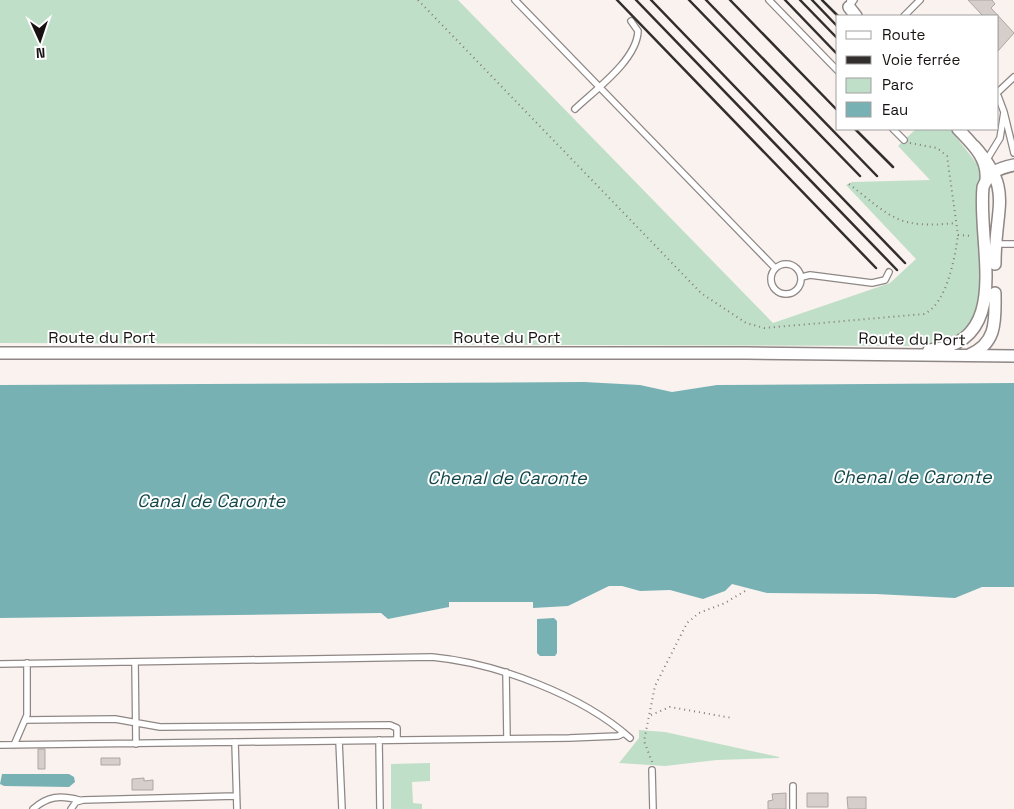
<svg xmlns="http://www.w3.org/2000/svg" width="1014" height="809" font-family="'Space Grotesk',sans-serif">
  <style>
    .green { fill: #c0dfc8 }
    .water { fill: #78b1b3 }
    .building { fill: #d5cecb; stroke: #ada6a3 }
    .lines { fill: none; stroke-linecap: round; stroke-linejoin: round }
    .service-casing { stroke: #8e8785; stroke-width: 8 }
    .minor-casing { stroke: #8e8785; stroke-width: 14 }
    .path { stroke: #827c7a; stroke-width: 2; stroke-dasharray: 1 4; stroke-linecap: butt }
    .service { stroke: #fff; stroke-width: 5.5 }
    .minor { stroke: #fff; stroke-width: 11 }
    .rail { stroke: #322e2d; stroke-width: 2.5 }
    .labels { text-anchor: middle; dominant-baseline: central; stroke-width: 4; stroke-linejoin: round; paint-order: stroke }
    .street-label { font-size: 16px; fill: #151211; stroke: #fff }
    .water-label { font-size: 18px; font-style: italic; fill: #124749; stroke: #fff }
  </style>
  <rect width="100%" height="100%" fill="#faf2ef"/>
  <path class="green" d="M 0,0 L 458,0 L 773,323 L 890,283 L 916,259 L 846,185 L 852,182 L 930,180 L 898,146 L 916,129 L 950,129 L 981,169 L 983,301 L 962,337 L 936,346 L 0,343 Z
    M 639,730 L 665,732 L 779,757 L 779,758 L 717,760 L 665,766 L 619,763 L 639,738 Z
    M 430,763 L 430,781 L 412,782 L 413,803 L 422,804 L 422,809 L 391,809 L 391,764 Z"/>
  <path class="water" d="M 584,382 L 640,385 L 672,392 L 717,385 L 1014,383 L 1014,587 L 982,587 L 955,598 L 876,594 L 767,593 L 732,584 L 725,591 L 703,599 L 670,590 L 640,591 L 622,586 L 609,586 L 568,606 L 533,608 L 533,602 L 449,602 L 449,607 L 388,619 L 381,613 L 0,618 L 0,385 Z
    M 537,619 L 554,618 L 557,621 L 557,653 L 555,656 L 540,656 L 537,653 Z
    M 2,774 L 69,774 L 74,777 L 75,782 L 69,787 L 4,786 L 0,784 Z"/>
  <path class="building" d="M 968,0 L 992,0 L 995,4 L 991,8 L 1014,33 L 998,51 L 998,16 L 983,16 Z
    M 38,749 L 45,749 L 45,769 L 38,769 Z
    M 101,758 L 120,758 L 120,765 L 101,765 Z
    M 144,778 L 144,781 L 153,780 L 153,790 L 132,790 L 132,779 Z
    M 786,793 L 786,809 L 768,809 L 768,801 L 773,800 L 772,794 Z
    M 807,793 L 828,793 L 828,807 L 807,807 Z
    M 847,797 L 866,797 L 866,809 L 848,809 Z"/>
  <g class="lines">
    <g class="service-casing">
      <path id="service" d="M 515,0 L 775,268
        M 769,0 L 838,71
        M 850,0 L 849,7 L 854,0
        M 904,16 L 920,0
        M 998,92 L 1014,77
        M 998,96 L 1004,112
        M 575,109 C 595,90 637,60 638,31 L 631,21
        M 893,129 L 904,140
        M 986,161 L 1000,138 L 1004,112 L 1014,153
        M 996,244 L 1014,244
        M771 279a15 15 0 1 1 30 0a15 15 0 1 1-30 0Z
        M 802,277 L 810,275 L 872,283 L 885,280 L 889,272
        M 135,662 L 136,744
        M 0,664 L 432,657 C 496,663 582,695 630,738
        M 506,672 L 507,739
        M 25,720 L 115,719 L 160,727 L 390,725 L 397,728 L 397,740
        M 379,740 L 380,809
        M 339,741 L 342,809
        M 235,742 L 237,809
        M 0,745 L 569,738 L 618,736 L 624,733
        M 14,745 L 27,715 L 27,663
        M 652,770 L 653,809
        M 793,786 L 793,809
        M 33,809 C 48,796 60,795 79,800
        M 71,809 L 76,802 L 83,800 L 236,796"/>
    </g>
    <g class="minor-casing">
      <path id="minor" d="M 849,7 L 856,16
        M 958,129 C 972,144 988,158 986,179
        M 974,146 C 1014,191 995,204 995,264
        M 929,350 C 1014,343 977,246 983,187 C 989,172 999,168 1014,165
        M 0,353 L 746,353 L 1014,356
        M 969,355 C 998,343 995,319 995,293"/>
    </g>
    <path class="path" d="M 418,0 L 701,293 L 746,323 L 764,328 L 924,314 C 947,304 955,257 958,235
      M 910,143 L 937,148 L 947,156 L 958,235 L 973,236
      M 849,184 C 893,218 897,229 956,223
      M 651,715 L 670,707 L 732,718
      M 652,762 L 644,741 L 655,686 L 687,623 L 699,613 L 725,603 L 745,591"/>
    <use href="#service" class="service"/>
    <use href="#minor" class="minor"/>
    <path class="rail" d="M 617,0 L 876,268
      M 636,0 L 897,270
      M 651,0 L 905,263
      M 689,0 L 860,176
      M 706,0 L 877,176
      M 730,0 L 838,111
      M 785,0 L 838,55
      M 800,0 L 838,39
      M 812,0 L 838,27
      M 822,0 L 838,16
      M 855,129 L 893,167"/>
  </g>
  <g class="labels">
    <g class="street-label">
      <text x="102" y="337">Route du Port</text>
      <text x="507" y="337">Route du Port</text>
      <text transform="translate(912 339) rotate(1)">Route du Port</text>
    </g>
    <g class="water-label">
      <text x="912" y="476">Chenal de Caronte</text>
      <text x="507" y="477">Chenal de Caronte</text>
      <text x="211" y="500">Canal de Caronte</text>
    </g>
  </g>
  <rect x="836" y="15" width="162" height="115" fill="#ffffff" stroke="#a1a0a0"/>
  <rect x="846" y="31" width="25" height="8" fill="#ffffff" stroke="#a1a0a0"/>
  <text x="882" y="40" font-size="15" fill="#151211">Route</text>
  <rect x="846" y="56" width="25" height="8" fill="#322e2d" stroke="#a1a0a0"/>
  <text x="882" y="65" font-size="15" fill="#151211">Voie ferrée</text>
  <rect x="846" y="78" width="25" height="15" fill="#c0dfc8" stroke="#a1a0a0"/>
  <text x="882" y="90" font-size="15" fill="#151211">Parc</text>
  <rect x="846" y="102" width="25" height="15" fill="#78b1b3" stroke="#a1a0a0"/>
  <text x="882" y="115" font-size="15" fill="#151211">Eau</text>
  <g transform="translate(40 40) rotate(177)" stroke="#ffffff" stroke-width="4" paint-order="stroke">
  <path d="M0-4L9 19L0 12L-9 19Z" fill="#151211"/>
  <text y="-8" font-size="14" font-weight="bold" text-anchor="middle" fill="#151211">N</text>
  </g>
</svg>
